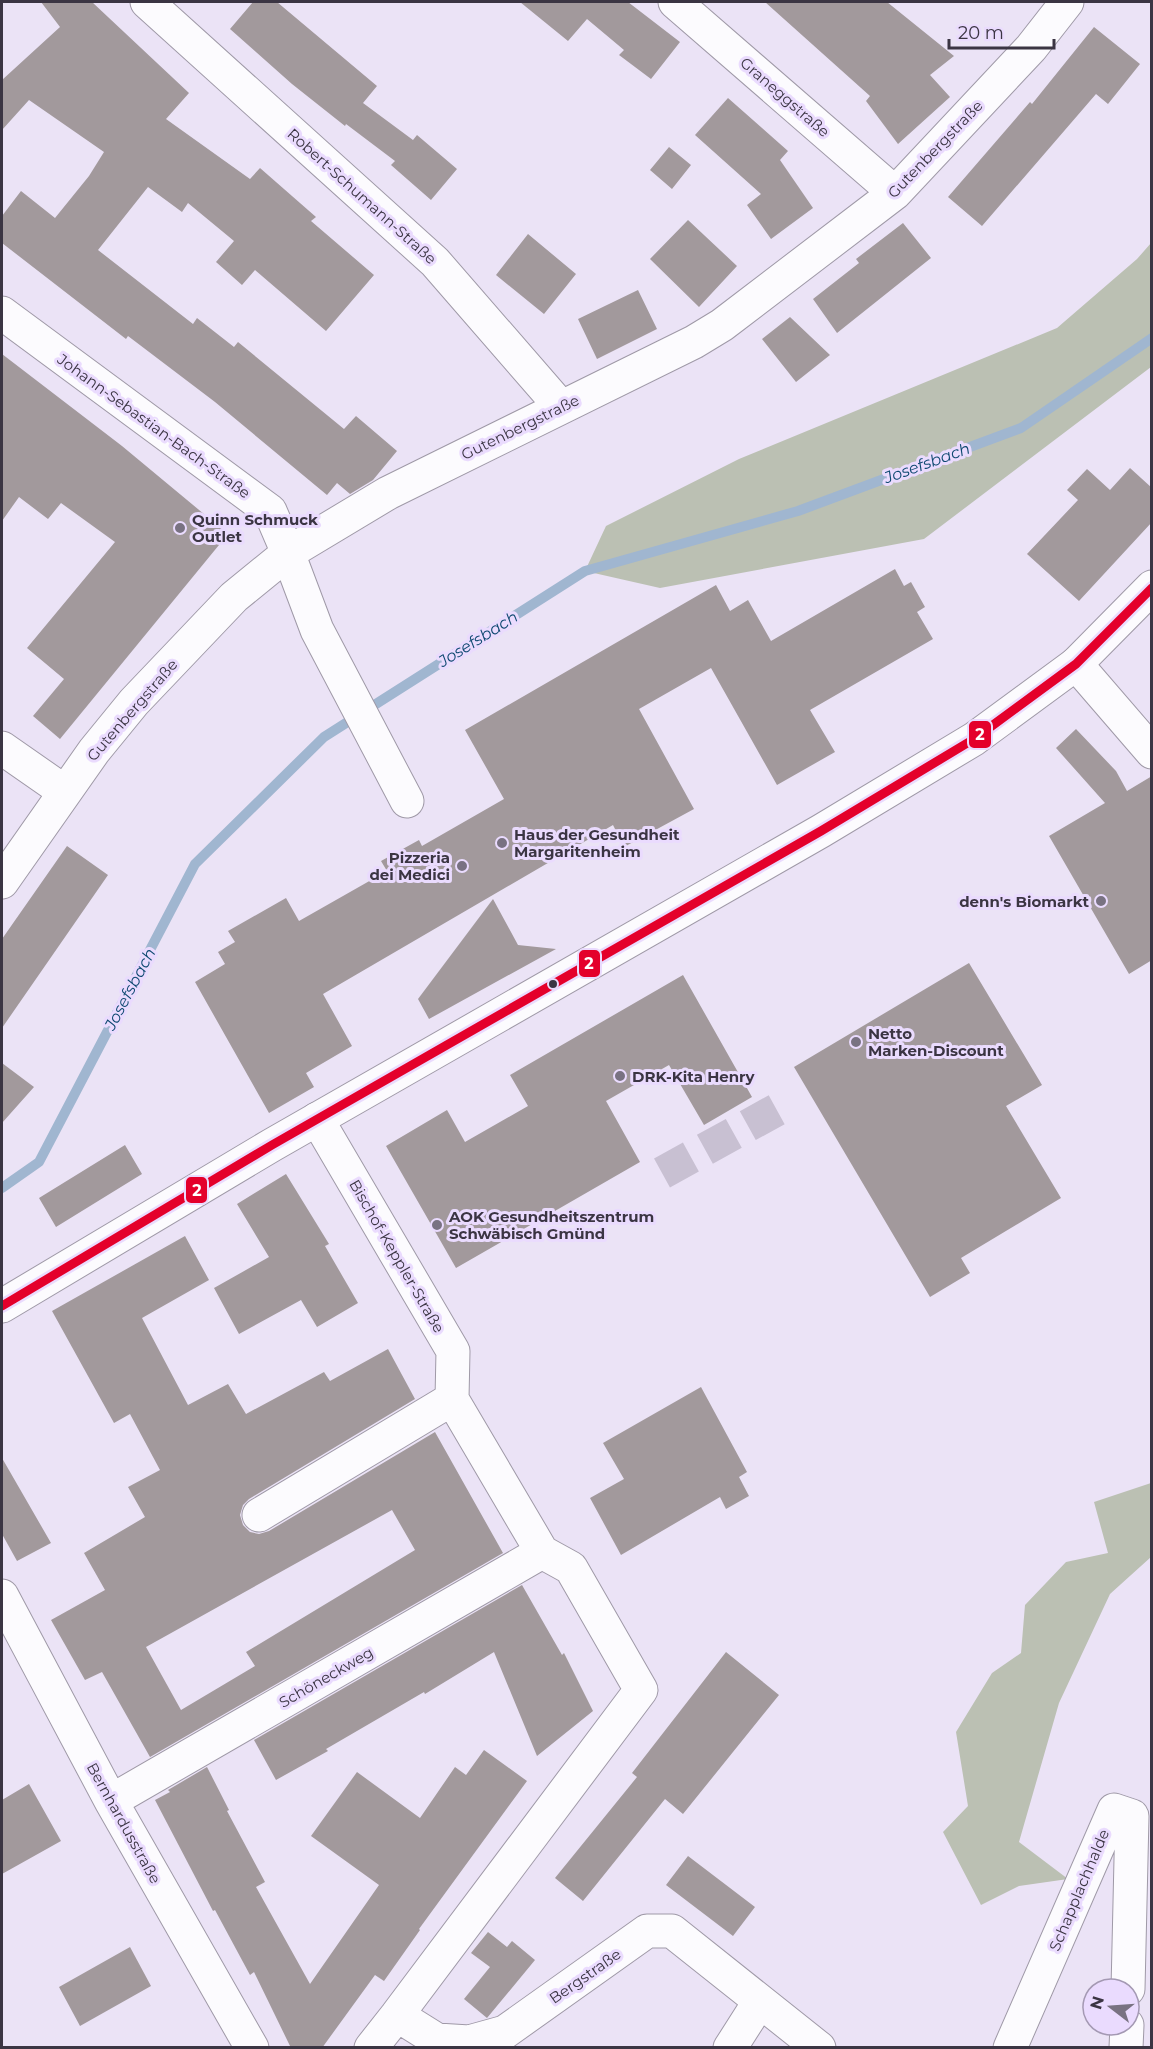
<svg xmlns="http://www.w3.org/2000/svg" width="1153" height="2049" font-family="Montserrat,sans-serif">
  <style>
    .forest { fill: #bbc0b3 }
    .lines { fill: none; stroke-linecap: round; stroke-linejoin: round }
    .stream { stroke: #a0b6d0; stroke-width: 10 }
    .building { fill: #a2999c; fill-rule: evenodd }
    .minor-tunnel { stroke: #c8c0d2; stroke-width: 33; stroke-dasharray: 33 16; stroke-linecap: butt }
    .minor-casing { stroke: #9f99a7; stroke-width: 35 }
    .major-casing { stroke: #9f99a7; stroke-width: 35 }
    .minor { stroke: #fcfbfe; stroke-width: 33 }
    .major { stroke: #fcfbfe; stroke-width: 33 }
    .bus-1-casing { stroke: #eadbfe; stroke-width: 14 }
    .bus-1 { stroke: #e4002b; stroke-width: 9 }
    .poi-dot { fill: #797282; stroke: #eadbfe; stroke-width: 2 }
    .bus-dot { fill: #3b3543; stroke: #eadbfe; stroke-width: 2 }
    .labels { text-anchor: middle; dominant-baseline: central; stroke-width: 6; stroke-linejoin: round; paint-order: stroke }
    .street-label { font-size: 15px; fill: #3b3543; stroke: #eadbfe }
    .poi-label { font-size: 15px; font-weight: bold; fill: #3b3543; stroke: #eadbfe; text-anchor: start }
    .water-label { font-size: 16px; font-style: italic; fill: #0d4870; stroke: #eadbfe }
    .line-badge { stroke: #eadbfe; stroke-width: 2 }
    .badge-label { font-size: 16px; text-anchor: middle; font-weight: bold; fill: #fff }
  </style>
  <rect width="100%" height="100%" fill="#ebe3f6"/>
  <path class="forest" d="M 1151,243 L 1151,367 L 924,539 L 660,588 L 585,571 L 606,526 L 739,459 L 1057,328 L 1137,259 Z
    M 1151,1483 L 1151,1557 L 1110,1594 L 1059,1703 L 1019,1842 L 1068,1879 L 1019,1886 L 981,1905 L 943,1832 L 968,1806 L 956,1732 L 992,1673 L 1021,1653 L 1025,1605 L 1066,1562 L 1108,1553 L 1094,1502 Z"/>
  <g class="lines">
    <path class="stream" d="M 2,1188 L 39,1162 L 195,864 L 324,737 L 585,571 L 798,511 L 1021,428 L 1152,338"/>
  </g>
  <path class="building" d="M 41,2 L 92,2 L 189,93 L 166,119 L 250,179 L 260,168 L 316,217 L 311,221 L 374,275 L 326,331 L 255,270 L 242,285 L 216,262 L 234,241 L 188,203 L 182,212 L 148,187 L 98,250 L 193,324 L 197,318 L 234,347 L 238,342 L 344,429 L 356,416 L 397,451 L 373,480 L 350,494 L 337,483 L 327,495 L 215,402 L 128,336 L 126,339 L 2,243 L 2,216 L 21,191 L 55,218 L 89,176 L 104,152 L 29,100 L 2,130 L 2,80 L 60,27 Z
    M 253,2 L 277,2 L 377,86 L 363,103 L 413,140 L 417,135 L 457,169 L 431,200 L 391,165 L 395,161 L 346,124 L 345,126 L 292,84 L 230,29 Z
    M 520,2 L 628,2 L 680,42 L 651,79 L 619,55 L 624,50 L 587,19 L 568,41 Z
    M 765,2 L 887,2 L 954,56 L 930,75 L 950,97 L 898,144 L 866,101 L 870,96 Z
    M 1094,27 L 1140,64 L 1108,104 L 1096,94 L 982,226 L 948,197 L 1030,102 L 1032,104 Z
    M 728,98 L 788,151 L 780,160 L 813,208 L 771,239 L 747,205 L 761,194 L 695,135 Z
    M 669,147 L 691,165 L 672,189 L 650,170 Z
    M 688,220 L 737,266 L 699,307 L 650,259 Z
    M 903,223 L 931,258 L 837,333 L 813,299 L 859,263 L 856,259 Z
    M 528,234 L 576,274 L 544,314 L 496,275 Z
    M 638,290 L 657,329 L 597,359 L 578,319 Z
    M 790,317 L 830,355 L 796,382 L 762,339 Z
    M 2,354 L 122,446 L 228,534 L 60,739 L 33,716 L 64,679 L 27,648 L 115,542 L 61,503 L 48,519 L 19,497 L 2,521 Z
    M 1130,468 L 1152,488 L 1152,522 L 1079,601 L 1027,554 L 1078,500 L 1067,490 L 1087,469 L 1110,490 Z
    M 895,569 L 904,586 L 911,582 L 925,607 L 917,612 L 933,639 L 810,710 L 835,752 L 777,785 L 711,668 L 639,709 L 694,809 L 624,847 L 613,825 L 323,994 L 352,1046 L 306,1073 L 314,1087 L 269,1113 L 195,982 L 225,964 L 218,952 L 235,942 L 228,931 L 286,898 L 299,921 L 387,871 L 381,861 L 419,840 L 422,846 L 504,799 L 465,730 L 716,585 L 730,611 L 748,600 L 771,641 Z
    M 1076,729 L 1116,771 L 1127,791 L 1152,776 L 1152,960 L 1129,974 L 1049,836 L 1105,803 L 1056,748 Z
    M 67,846 L 108,875 L 2,1028 L 2,939 Z
    M 493,899 L 518,945 L 556,949 L 429,1019 L 418,999 Z
    M 969,963 L 1042,1085 L 1006,1106 L 1061,1198 L 961,1258 L 970,1273 L 930,1297 L 794,1067 Z
    M 683,975 L 752,1097 L 704,1125 L 669,1065 L 606,1101 L 640,1162 L 456,1268 L 386,1146 L 447,1110 L 465,1142 L 528,1106 L 510,1075 Z
    M 2,1063 L 34,1087 L 2,1123 Z
    M 125,1145 L 142,1174 L 56,1227 L 39,1198 Z
    M 286,1174 L 329,1244 L 325,1246 L 358,1303 L 317,1327 L 301,1300 L 239,1334 L 214,1288 L 269,1257 L 237,1204 Z
    M 185,1236 L 209,1280 L 142,1318 L 188,1405 L 228,1384 L 246,1414 L 324,1372 L 330,1381 L 388,1349 L 415,1399 L 249,1499 L 243,1505 L 240,1515 L 243,1525 L 250,1532 L 259,1534 L 269,1531 L 435,1432 L 503,1553 L 150,1757 L 102,1672 L 85,1680 L 51,1620 L 105,1590 L 84,1553 L 145,1517 L 128,1487 L 160,1470 L 130,1414 L 114,1423 L 52,1311 ZM 392,1510 L 415,1550 L 246,1652 L 255,1666 L 181,1710 L 146,1647 Z
    M 701,1387 L 747,1472 L 739,1477 L 749,1496 L 726,1509 L 720,1497 L 621,1555 L 590,1498 L 624,1479 L 603,1443 Z
    M 2,1458 L 51,1543 L 17,1561 L 2,1534 Z
    M 522,1585 L 562,1655 L 564,1653 L 593,1711 L 537,1756 L 494,1652 L 425,1694 L 424,1692 L 326,1749 L 328,1751 L 276,1780 L 254,1740 Z
    M 726,1652 L 779,1695 L 683,1814 L 665,1799 L 583,1901 L 555,1878 L 637,1777 L 632,1773 Z
    M 484,1750 L 527,1781 L 419,1929 L 420,1930 L 384,1981 L 375,1975 L 322,2048 L 291,2048 L 254,1972 L 250,1975 L 215,1910 L 213,1911 L 155,1800 L 170,1792 L 168,1790 L 207,1767 L 229,1810 L 227,1811 L 265,1882 L 256,1887 L 310,1984 L 379,1885 L 311,1836 L 357,1772 L 420,1818 L 455,1767 L 466,1775 Z
    M 29,1784 L 61,1841 L 2,1874 L 2,1800 Z
    M 688,1856 L 755,1907 L 733,1936 L 666,1885 Z
    M 488,1932 L 507,1947 L 512,1941 L 535,1960 L 487,2018 L 464,1999 L 490,1967 L 471,1953 Z
    M 130,1947 L 151,1986 L 80,2026 L 59,1987 Z"/>
  <g class="lines">
    <path class="minor-tunnel" d="M 662,1173 L 787,1104"/>
    <g class="minor-casing">
      <path id="minor" d="M 147,2 L 435,262 L 561,407
        M 675,2 L 895,193
        M 2,313 L 270,511 L 288,553 L 317,630 L 407,801
        M 1076,664 L 1152,752
        M 2,748 L 65,792
        M 2,882 L 94,751 L 134,702 L 234,597 L 288,553 L 388,493 L 694,342 L 722,325 L 895,193 L 1031,48 L 1067,2
        M 317,1119 L 453,1351 L 452,1399 L 542,1552 L 571,1568 L 641,1690 L 397,2015 L 371,2048
        M 259,1515 L 452,1399
        M 2,1596 L 111,1801 L 252,2048
        M 111,1801 L 542,1552
        M 397,2015 L 437,2040 L 469,2042 L 505,2032 L 647,1931 L 672,1931 L 819,2048
        M 730,2048 L 760,2001
        M 1010,2048 L 1114,1810 L 1132,1816 L 1128,1989
        M 1126,2048 L 1127,2025"/>
    </g>
    <g class="major-casing">
      <path id="major" d="M 2,1306 L 272,1145 L 821,831 L 974,739 L 1076,664 L 1152,587"/>
    </g>
    <use href="#minor" class="minor"/>
    <use href="#major" class="major"/>
    <g class="bus-1-casing">
      <path id="bus-1" d="M 2,1306 L 272,1145 L 821,831 L 974,739 L 1076,664 L 1152,588"/>
    </g>
    <use href="#bus-1" class="bus-1"/>
  </g>
  <g class="poi-dot">
    <circle cx="180" cy="528" r="6"/>
    <circle cx="502" cy="843" r="6"/>
    <circle cx="462" cy="866" r="6"/>
    <circle cx="1101" cy="901" r="6"/>
    <circle cx="856" cy="1042" r="6"/>
    <circle cx="620" cy="1076" r="6"/>
    <circle cx="437" cy="1225" r="6"/>
  </g>
  <circle class="bus-dot" cx="553" cy="984" r="5"/>
  <g class="labels">
    <g class="street-label">
      <text transform="translate(785 97) rotate(41)">Graneggstraße</text>
      <text transform="translate(935 149) rotate(-46)">Gutenbergstraße</text>
      <text transform="translate(362 196) rotate(42)">Robert-Schumann-Straße</text>
      <text transform="translate(154 426) rotate(36)">Johann-Sebastian-Bach-Straße</text>
      <text transform="translate(520 427) rotate(-26)">Gutenbergstraße</text>
      <text transform="translate(132 710) rotate(-49)">Gutenbergstraße</text>
      <text transform="translate(397 1256) rotate(60)">Bischof-Keppler-Straße</text>
      <text transform="translate(326 1677) rotate(-30)">Schöneckweg</text>
      <text transform="translate(124 1823) rotate(61)">Bernhardusstraße</text>
      <text transform="translate(1079 1890) rotate(-67)">Schapplachhalde</text>
      <text transform="translate(585 1976) rotate(-35)">Bergstraße</text>
    </g>
    <g class="poi-label">
      <text x="192" y="519">Quinn Schmuck<tspan x="192" dy="17">Outlet</tspan></text>
      <text x="514" y="834">Haus der Gesundheit<tspan x="514" dy="17">Margaritenheim</tspan></text>
      <text x="450" y="857" text-anchor="end">Pizzeria<tspan x="450" dy="17">dei Medici</tspan></text>
      <text x="1089" y="901" text-anchor="end">denn's Biomarkt</text>
      <text x="868" y="1033">Netto<tspan x="868" dy="17">Marken-Discount</tspan></text>
      <text x="632" y="1076">DRK-Kita Henry</text>
      <text x="449" y="1216">AOK Gesundheitszentrum<tspan x="449" dy="17">Schwäbisch Gmünd</tspan></text>
    </g>
    <g class="water-label">
      <text transform="translate(927 463) rotate(-20)">Josefsbach</text>
      <text transform="translate(478 639) rotate(-32)">Josefsbach</text>
      <text transform="translate(130 989) rotate(-62)">Josefsbach</text>
    </g>
  </g>
  <g class="line-badge">
    <rect x="968" y="720" width="24" height="29" rx="6" fill="#e4002b"/>
    <rect x="578" y="949" width="23" height="29" rx="6" fill="#e4002b"/>
    <rect x="185" y="1176" width="23" height="28" rx="6" fill="#e4002b"/>
  </g>
  <g class="badge-label">
    <text x="980" y="740">2</text>
    <text x="589" y="969">2</text>
    <text x="197" y="1196">2</text>
  </g>
  <rect width="1153" height="2049" fill="none" stroke="#3b3543" stroke-width="6"/>
  <g transform="translate(1111 2007) rotate(287)"><circle r="28" fill="#eadbfe" stroke="#a499b3" stroke-width="1.5"/>
  <path d="M0-4.5L10 22L0 15L-10 22Z" fill="#797282"/>
  <text y="-9" font-size="16" font-weight="bold" text-anchor="middle" fill="#3b3543">N</text>
  </g>
  <path d="M949 39v9h105v-9" fill="none" stroke="#3b3543" stroke-width="3"/>
  <text x="958" y="39" font-size="18" fill="#3b3543" stroke="#eadbfe" stroke-width="4.5" paint-order="stroke">20 m</text>
</svg>
